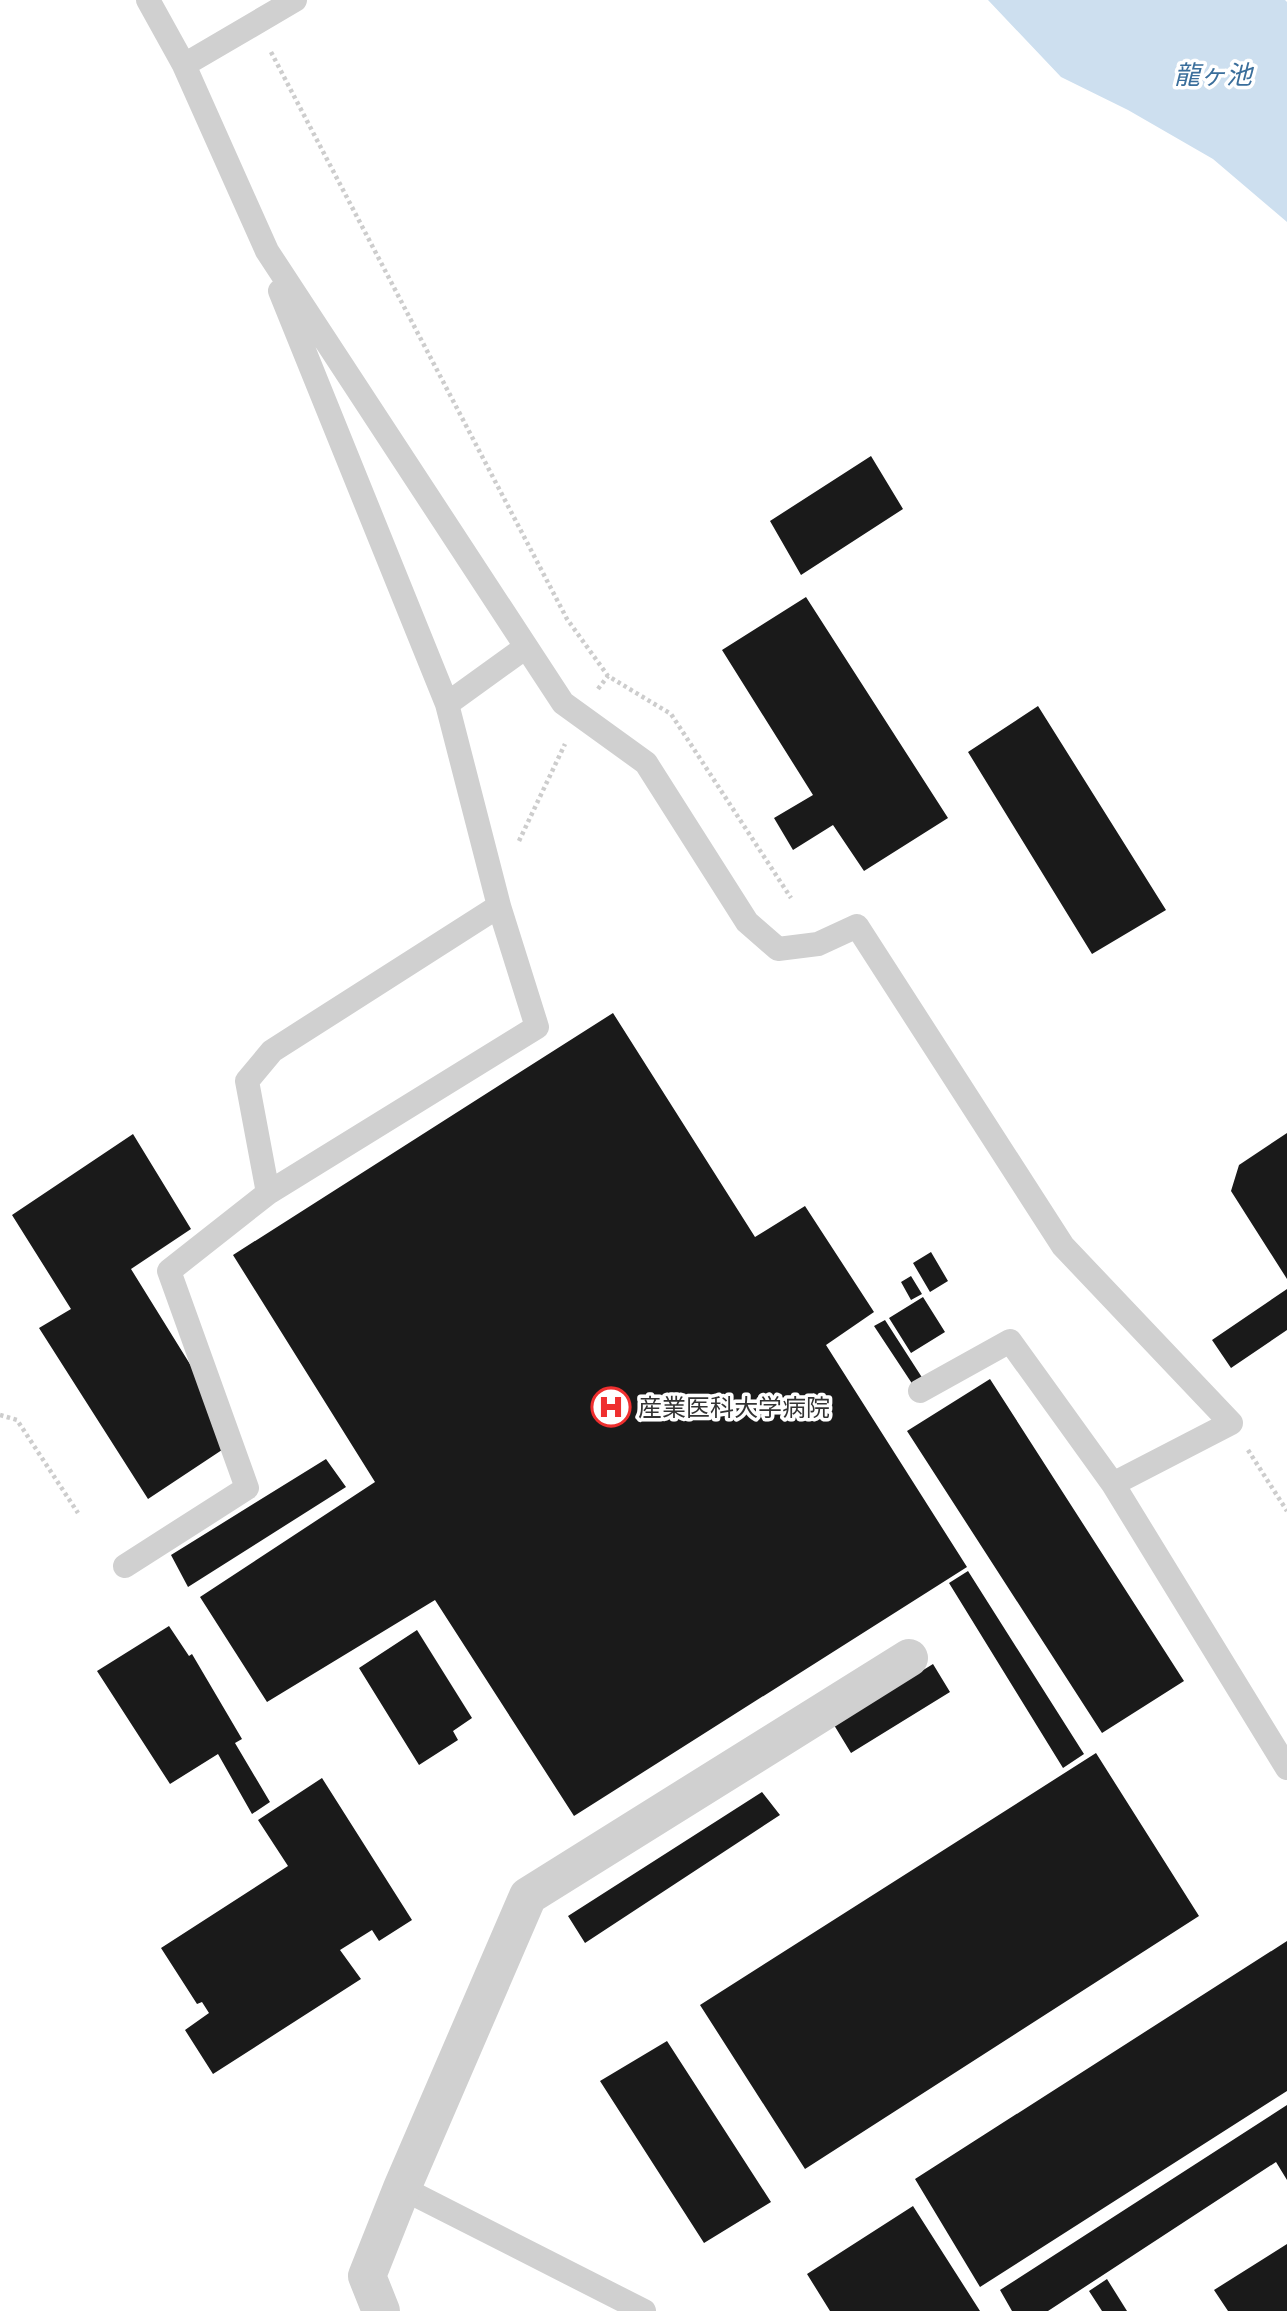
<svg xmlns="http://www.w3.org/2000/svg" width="1287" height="2311" font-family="'DM Sans','Noto Sans JP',sans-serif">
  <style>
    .water { fill: #cddfef }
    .building { fill: #1a1a1a }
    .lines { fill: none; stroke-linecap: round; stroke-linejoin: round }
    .path { stroke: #cdcdcd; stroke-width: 4.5; stroke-dasharray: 3.5 3.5; stroke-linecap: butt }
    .service { stroke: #d0d0d0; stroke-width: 24 }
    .minor { stroke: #d0d0d0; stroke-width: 38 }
    .labels { text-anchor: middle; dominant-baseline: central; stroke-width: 7; stroke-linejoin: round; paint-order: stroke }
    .poi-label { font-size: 24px; fill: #333; stroke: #fff; text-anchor: start }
    .water-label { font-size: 26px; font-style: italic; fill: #3a6e9b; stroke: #fff }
  </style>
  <rect width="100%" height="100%" fill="#fff"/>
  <path class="water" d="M 988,0 L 1285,0 L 1287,2 L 1287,222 L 1213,159 L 1128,110 L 1061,77 Z"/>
  <path class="building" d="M 871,456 L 903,509 L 801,575 L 770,521 Z
    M 806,597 L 948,818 L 864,871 L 833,825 L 793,850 L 774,818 L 813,795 L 722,650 Z
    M 1038,706 L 1166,910 L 1092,954 L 968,752 Z
    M 613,1013 L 755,1237 L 805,1206 L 874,1312 L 826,1345 L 967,1567 L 574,1816 L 435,1600 L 267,1702 L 200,1597 L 375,1482 L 233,1255 Z
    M 1287,1133 L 1287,1279 L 1231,1191 L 1239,1165 Z
    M 133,1134 L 191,1229 L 131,1269 L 237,1440 L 148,1499 L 39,1328 L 71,1309 L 12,1215 Z
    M 931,1252 L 948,1281 L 930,1292 L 913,1263 Z
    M 911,1276 L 922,1294 L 911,1300 L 901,1282 Z
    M 1287,1289 L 1287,1330 L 1231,1368 L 1212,1340 Z
    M 923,1297 L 945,1332 L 911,1353 L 889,1318 Z
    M 885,1320 L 923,1379 L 913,1385 L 874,1326 Z
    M 990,1379 L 1184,1681 L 1102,1733 L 907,1431 Z
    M 326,1459 L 346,1487 L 188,1587 L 171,1555 Z
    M 968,1571 L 1084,1754 L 1063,1768 L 949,1583 Z
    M 169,1626 L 189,1656 L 192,1654 L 242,1739 L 235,1743 L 270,1802 L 252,1814 L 218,1754 L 170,1784 L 97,1671 Z
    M 417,1630 L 472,1718 L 453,1731 L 458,1740 L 419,1765 L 359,1668 Z
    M 933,1664 L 950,1692 L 851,1753 L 834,1725 Z
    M 1096,1753 L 1199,1916 L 805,2169 L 700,2005 Z
    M 322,1778 L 412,1920 L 379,1941 L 372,1930 L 340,1950 L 361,1979 L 213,2074 L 185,2030 L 209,2013 L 202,2002 L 197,2004 L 161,1948 L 288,1866 L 258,1820 Z
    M 762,1792 L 780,1815 L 585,1943 L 568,1916 Z
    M 1287,1941 L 1287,2091 L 980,2287 L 915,2179 Z
    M 667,2041 L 771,2202 L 704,2243 L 600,2081 Z
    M 1287,2105 L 1287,2180 L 1276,2162 L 1048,2311 L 1012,2311 L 1000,2290 Z
    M 913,2206 L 980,2311 L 830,2311 L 807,2274 Z
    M 1287,2244 L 1287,2311 L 1228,2311 L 1214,2290 Z
    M 1107,2279 L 1127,2311 L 1102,2311 L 1089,2291 Z"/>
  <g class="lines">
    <path class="path" d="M 271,52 L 567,619 L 608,676 L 671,714 L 791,898
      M 598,689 L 608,676
      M 519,841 L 565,744
      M 0,1415 L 17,1420 L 78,1513
      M 1248,1450 L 1287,1511"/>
    <path class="service" d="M 148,0 L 184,65 L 267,251 L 563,703 L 646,763 L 747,922 L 778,949 L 818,944 L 857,926 L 1063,1246 L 1231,1423 L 1113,1484
      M 184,65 L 295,0
      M 280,291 L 447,704 L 499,906 L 537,1027 L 268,1193 L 247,1081 L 272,1051 L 499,906
      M 447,704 L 526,647
      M 920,1391 L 1010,1341 L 1113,1484 L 1287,1768
      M 125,1566 L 247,1488 L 169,1271 L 268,1193
      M 402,2188 L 644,2311"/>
    <path class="minor" d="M 381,2311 L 367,2276 L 402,2188 L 528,1896 L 909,1658"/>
  </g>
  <defs>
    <g id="hospital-ring" transform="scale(2.0125)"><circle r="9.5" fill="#fff" stroke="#ef2f2f" stroke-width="1.5"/><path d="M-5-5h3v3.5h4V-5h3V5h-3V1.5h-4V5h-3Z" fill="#ef2f2f"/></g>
  </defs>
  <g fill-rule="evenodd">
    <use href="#hospital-ring" x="611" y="1407"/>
  </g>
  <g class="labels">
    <g class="poi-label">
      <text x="638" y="1407">産業医科大学病院</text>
    </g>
    <g class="water-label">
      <text x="1213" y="75">龍ヶ池</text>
    </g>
  </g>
</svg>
